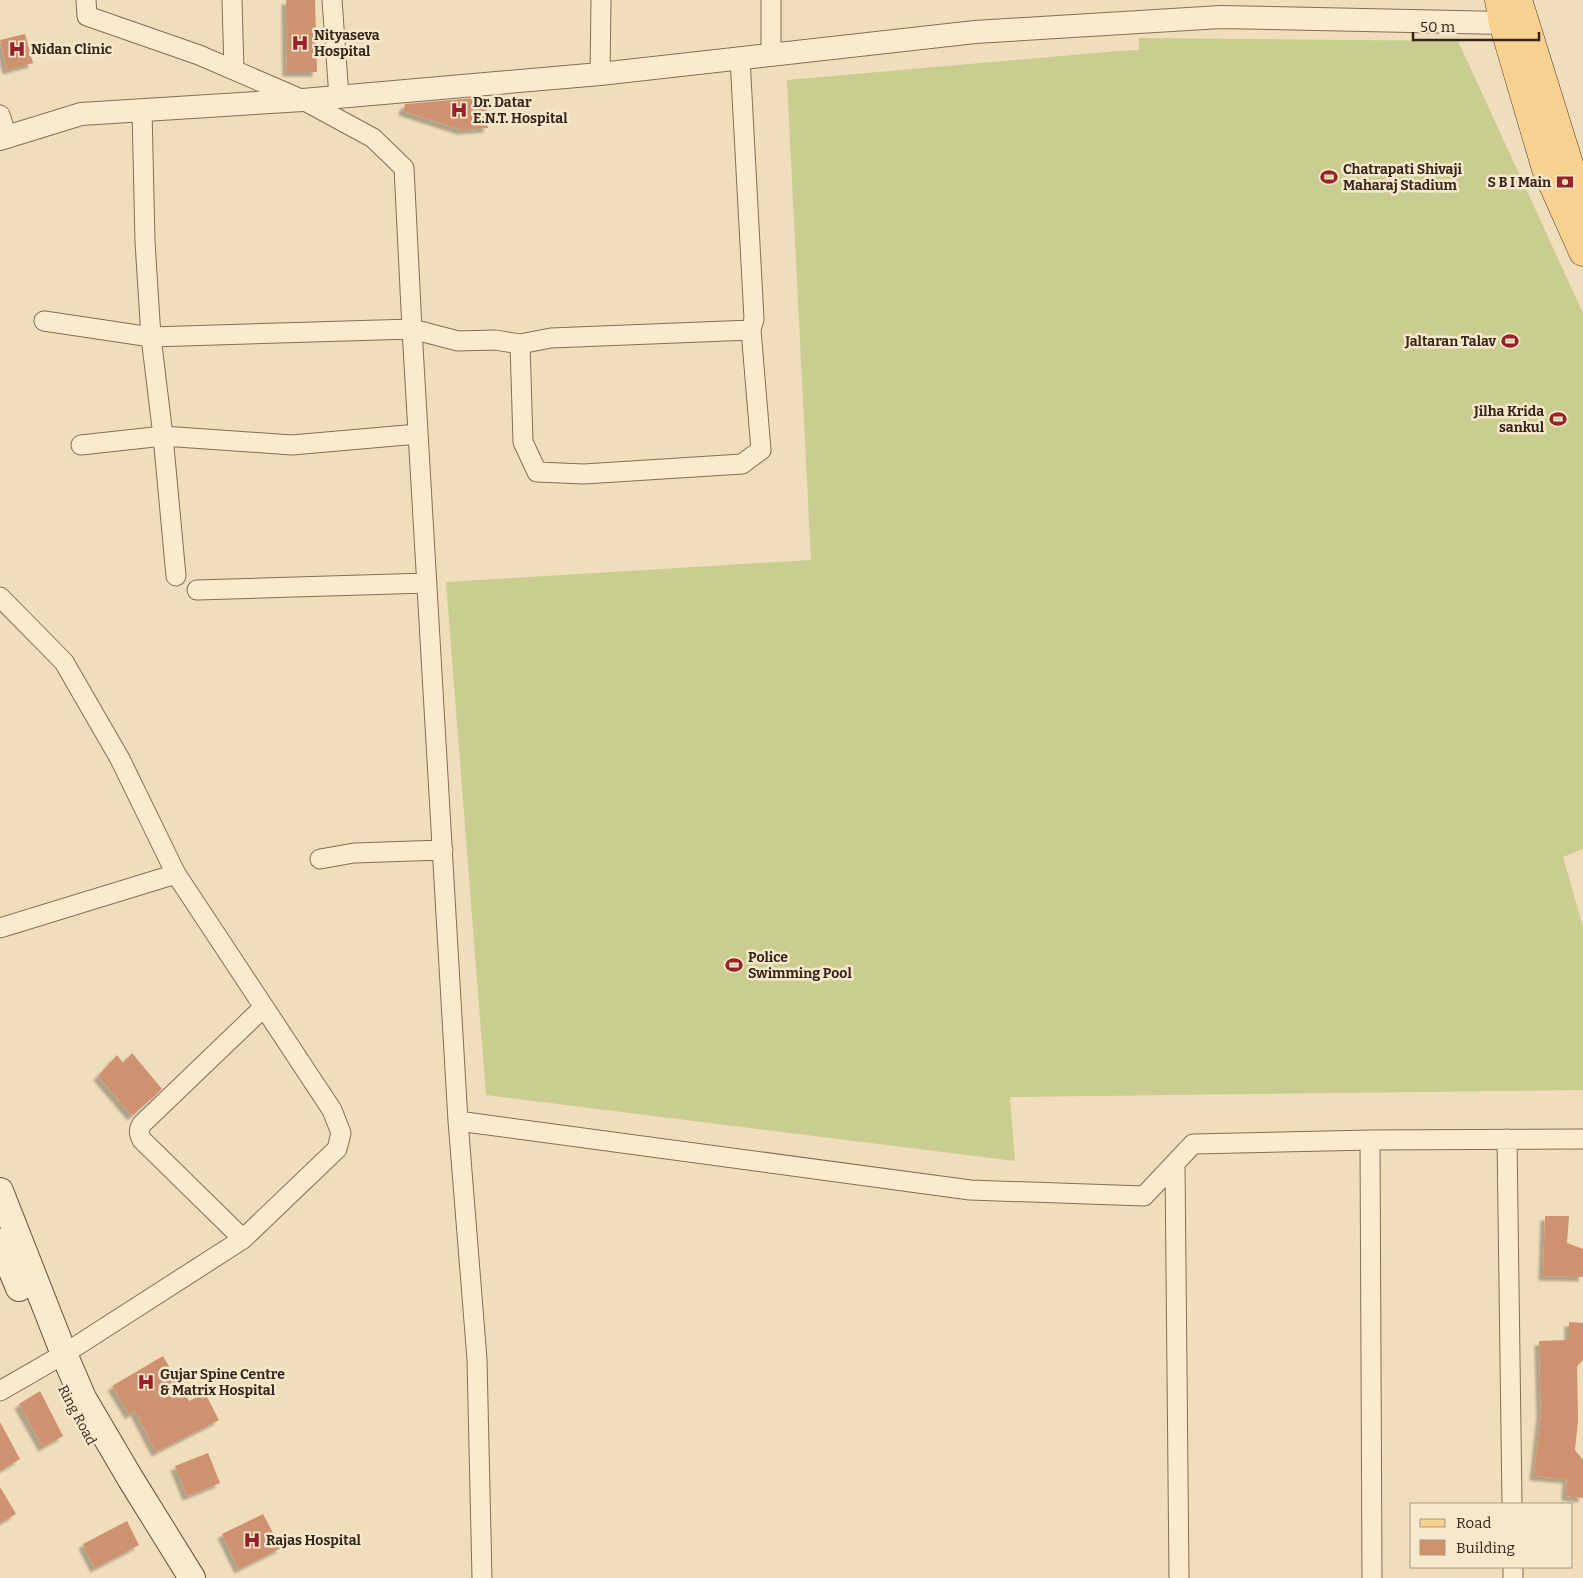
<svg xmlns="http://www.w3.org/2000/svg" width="1583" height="1578" font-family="Bitter,serif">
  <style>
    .pitch { fill: #c9cd8f }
    .building { fill: #cf926f; filter: url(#shadow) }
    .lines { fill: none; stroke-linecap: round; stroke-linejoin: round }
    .minor-casing { stroke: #876d55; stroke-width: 21 }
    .tertiary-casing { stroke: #876d55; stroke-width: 24 }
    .secondary-casing { stroke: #684e38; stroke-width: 28 }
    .primary-casing { stroke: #543b2a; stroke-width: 29 }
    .minor { stroke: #faebce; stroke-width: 19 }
    .tertiary { stroke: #faebce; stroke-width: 22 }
    .secondary { stroke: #faebce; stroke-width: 26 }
    .primary { stroke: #f6d190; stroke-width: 28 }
    .labels { text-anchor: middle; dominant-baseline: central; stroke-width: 5; stroke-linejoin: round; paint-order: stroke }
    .poi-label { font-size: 14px; font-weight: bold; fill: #35261a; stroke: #f6e8cb; text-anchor: start }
    .street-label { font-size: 14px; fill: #35261a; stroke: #f6e8cb }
  </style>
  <defs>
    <filter id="shadow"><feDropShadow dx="-4.5" dy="4.5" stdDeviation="1" flood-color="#0004"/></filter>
  </defs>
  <rect width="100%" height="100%" fill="#efddbb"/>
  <path class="pitch" d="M 1139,38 L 1458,41 L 1583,313 L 1583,849 L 1563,857 L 1583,927 L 1583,1090 L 1010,1097 L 1015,1161 L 486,1095 L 446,582 L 811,560 L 787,80 L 1117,51 L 1139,50 Z"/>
  <path class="building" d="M 286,0 L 315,0 L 317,72 L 287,72 Z
    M 25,34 L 33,63 L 7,70 L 0,40 Z
    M 486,97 L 488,128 L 462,130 L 403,111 L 405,104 Z
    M 132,1053 L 162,1089 L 132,1116 L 98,1076 L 117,1055 L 123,1063 Z
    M 1545,1216 L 1569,1216 L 1567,1243 L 1583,1249 L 1583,1277 L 1543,1276 Z
    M 1569,1322 L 1583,1323 L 1583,1360 L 1577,1366 L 1578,1421 L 1575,1450 L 1583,1460 L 1583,1498 L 1566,1496 L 1567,1479 L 1534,1476 L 1541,1413 L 1539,1341 L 1569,1340 Z
    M 163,1356 L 189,1401 L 205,1393 L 219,1420 L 156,1452 L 135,1411 L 130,1415 L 112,1386 Z
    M 40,1391 L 63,1436 L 43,1447 L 19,1404 Z
    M 0,1422 L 20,1459 L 0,1471 Z
    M 208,1453 L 220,1483 L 187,1496 L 175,1466 Z
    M 0,1487 L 16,1514 L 0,1523 Z
    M 263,1514 L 281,1548 L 239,1569 L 222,1534 Z
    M 127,1521 L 139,1545 L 95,1568 L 83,1544 Z"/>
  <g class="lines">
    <g class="minor-casing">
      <path id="minor" d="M 86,0 L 87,16 L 199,55 L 303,100 L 373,138 L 404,168 L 412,329 L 458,1121 L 477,1359 L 482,1578
        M 232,0 L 234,70
        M 332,0 L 339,97
        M 771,55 L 771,0
        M 600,74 L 601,0
        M 142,110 L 145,242 L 151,337 L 163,436 L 176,576
        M 0,115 L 7,137
        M 44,321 L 151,337 L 412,329 L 458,341 L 495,340 L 520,344 L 551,338 L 751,330
        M 520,344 L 523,442 L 537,472 L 584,474 L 742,464 L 761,450 L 751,330 L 754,319 L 740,58
        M 81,445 L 163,436 L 292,445 L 418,434
        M 197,590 L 427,583
        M 0,597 L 64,662 L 120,759 L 176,874 L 332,1110 L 341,1133 L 337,1149 L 243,1239 L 64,1354 L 0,1391
        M 320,859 L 354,853 L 443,850
        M 0,928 L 176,874
        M 458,1121 L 970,1190 L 1144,1196 L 1193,1144 L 1370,1140 L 1583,1139
        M 1507,1139 L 1512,1504
        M 1370,1140 L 1372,1578
        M 1175,1165 L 1179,1578
        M 243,1239 L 142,1140 C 139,1134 138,1130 142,1124 L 264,1007
        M 1513,1567 L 1513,1578"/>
    </g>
    <g class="tertiary-casing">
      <path id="tertiary" d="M 0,139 L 81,114 L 303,100 L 600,74 L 975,32 L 1221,17 L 1503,23 L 1518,20"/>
    </g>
    <g class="secondary-casing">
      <path id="secondary" d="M 0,1191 L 64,1354 L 83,1398 L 130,1478 L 192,1578
        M 0,1242 L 19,1288"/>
    </g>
    <g class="primary-casing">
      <path id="primary" d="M 1499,0 L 1503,23 L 1546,169 L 1583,252
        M 1518,0 L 1570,167 L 1583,205"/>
    </g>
    <use href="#minor" class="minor"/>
    <use href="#tertiary" class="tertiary"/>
    <use href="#secondary" class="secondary"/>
    <use href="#primary" class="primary"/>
  </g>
  <defs>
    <g id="hospital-bare" transform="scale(1.35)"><path d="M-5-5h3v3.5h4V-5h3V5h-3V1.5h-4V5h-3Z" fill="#982229" stroke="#f6e8cb" stroke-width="2.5" paint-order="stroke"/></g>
    <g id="stadium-bare" transform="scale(1.35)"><path d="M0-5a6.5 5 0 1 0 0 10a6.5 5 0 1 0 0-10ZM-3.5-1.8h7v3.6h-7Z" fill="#982229" stroke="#f6e8cb" stroke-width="2.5" paint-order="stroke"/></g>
    <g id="bank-bare" transform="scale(1.35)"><path d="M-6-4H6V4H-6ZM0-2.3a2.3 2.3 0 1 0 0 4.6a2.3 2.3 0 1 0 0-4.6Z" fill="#982229" stroke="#f6e8cb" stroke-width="2.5" paint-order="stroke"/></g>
  </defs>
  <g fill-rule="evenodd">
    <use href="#hospital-bare" x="300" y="43"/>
    <use href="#hospital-bare" x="17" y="49"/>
    <use href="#hospital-bare" x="459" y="110"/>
    <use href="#stadium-bare" x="1329" y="177"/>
    <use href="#bank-bare" x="1565" y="182"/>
    <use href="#stadium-bare" x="1510" y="341"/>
    <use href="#stadium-bare" x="1558" y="419"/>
    <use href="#stadium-bare" x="734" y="965"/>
    <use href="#hospital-bare" x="146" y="1382"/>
    <use href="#hospital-bare" x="252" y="1540"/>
  </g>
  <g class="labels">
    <g class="poi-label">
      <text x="314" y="35">Nityaseva<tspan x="314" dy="16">Hospital</tspan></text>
      <text x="31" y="49">Nidan Clinic</text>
      <text x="473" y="102">Dr. Datar<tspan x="473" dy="16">E.N.T. Hospital</tspan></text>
      <text x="1343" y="169">Chatrapati Shivaji<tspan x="1343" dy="16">Maharaj Stadium</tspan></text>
      <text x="1551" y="182" text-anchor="end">S B I Main</text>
      <text x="1496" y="341" text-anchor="end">Jaltaran Talav</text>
      <text x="1544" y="411" text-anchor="end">Jilha Krida<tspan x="1544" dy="16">sankul</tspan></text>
      <text x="748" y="957">Police<tspan x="748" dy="16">Swimming Pool</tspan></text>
      <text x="160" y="1374">Gujar Spine Centre<tspan x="160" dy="16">&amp; Matrix Hospital</tspan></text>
      <text x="266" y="1540">Rajas Hospital</text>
    </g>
    <g class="street-label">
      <text transform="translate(77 1415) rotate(62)">Ring Road</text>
    </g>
  </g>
  <rect x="1410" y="1503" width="162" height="65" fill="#f6e8cb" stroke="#a99a84"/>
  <rect x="1420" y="1519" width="25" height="8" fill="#f6d190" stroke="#a99a84"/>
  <text x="1456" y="1528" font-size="15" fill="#35261a">Road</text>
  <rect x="1420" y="1540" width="25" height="15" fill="#cf926f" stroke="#a99a84"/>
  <text x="1456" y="1553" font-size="15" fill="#35261a">Building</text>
  <path d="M1413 32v8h126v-8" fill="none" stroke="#35261a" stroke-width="2.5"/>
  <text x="1420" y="32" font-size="15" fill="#35261a" stroke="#f6e8cb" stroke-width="4" paint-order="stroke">50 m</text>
</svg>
